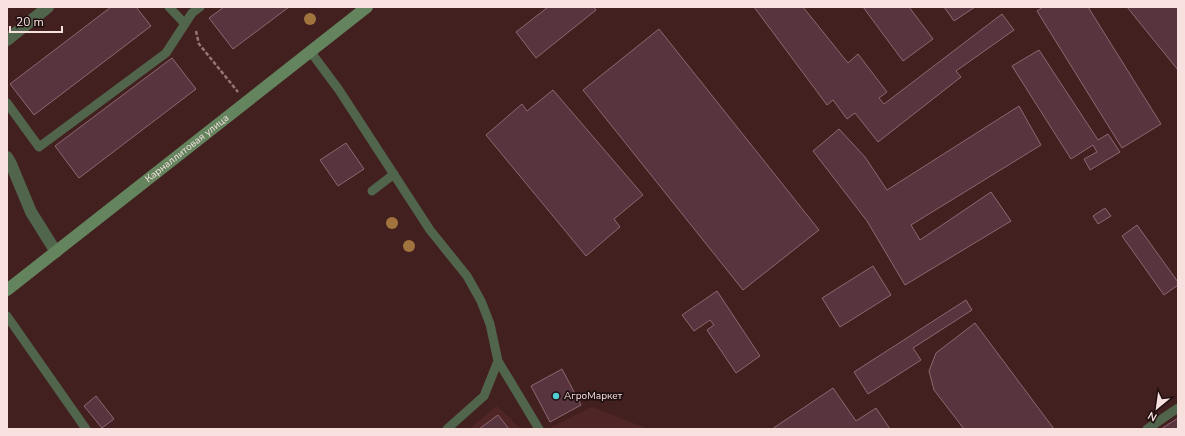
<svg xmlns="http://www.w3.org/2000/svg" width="1185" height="436" font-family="'Nunito Sans',sans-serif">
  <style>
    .built { fill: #502525 }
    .building { fill: #58343f; stroke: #8f6671 }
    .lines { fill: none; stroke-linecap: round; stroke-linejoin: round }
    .path { stroke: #947676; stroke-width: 2.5; stroke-dasharray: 4 2; stroke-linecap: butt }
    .lane { stroke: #50654c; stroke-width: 9 }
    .street { stroke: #50654c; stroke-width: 12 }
    .secondary { stroke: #63845d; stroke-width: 12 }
    .tree { fill: #a1743d }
    .poi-dot { fill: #51ccd4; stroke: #1f0f0f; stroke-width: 1.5 }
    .labels { text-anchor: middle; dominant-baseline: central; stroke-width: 3.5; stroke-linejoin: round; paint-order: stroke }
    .street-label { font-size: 10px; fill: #f8e0df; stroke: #1f0f0f }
    .poi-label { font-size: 10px; fill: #f8e0df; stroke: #1f0f0f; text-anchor: start }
  </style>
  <rect width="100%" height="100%" fill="#432020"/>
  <path class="built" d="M 497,406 L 521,429 L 469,429 Z
    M 592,407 L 638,425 L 650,429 L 547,429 Z"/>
  <path class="building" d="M 111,7 L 136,7 L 151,26 L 34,115 L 10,84 Z
    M 224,7 L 289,7 L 233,49 L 209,18 Z
    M 548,7 L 594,7 L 596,10 L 536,58 L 516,32 Z
    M 754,7 L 803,7 L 848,63 L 858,54 L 887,92 L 879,98 L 884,104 L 1002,14 L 1014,30 L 956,71 L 961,77 L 878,142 L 855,113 L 847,119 L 833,100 L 827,105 Z
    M 863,7 L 909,7 L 933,39 L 903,61 Z
    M 944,7 L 975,7 L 954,21 Z
    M 1043,7 L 1088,7 L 1161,124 L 1122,148 L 1037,11 Z
    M 1127,7 L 1178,7 L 1178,70 Z
    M 659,29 L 819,230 L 743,290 L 583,90 Z
    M 1039,50 L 1098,140 L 1108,134 L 1120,152 L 1090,170 L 1084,159 L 1097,152 L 1093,145 L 1071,159 L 1012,66 Z
    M 172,58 L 196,89 L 79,178 L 55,146 Z
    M 553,90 L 643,195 L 614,219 L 620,227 L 586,256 L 486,135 L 522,104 L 527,111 Z
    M 1019,106 L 1041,145 L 911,225 L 920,240 L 991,192 L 1011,221 L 905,285 L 867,221 L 813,151 L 839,129 L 865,157 L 887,190 Z
    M 346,143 L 364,169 L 338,186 L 320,160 Z
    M 1105,208 L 1111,216 L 1098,224 L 1093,216 Z
    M 1137,225 L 1178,282 L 1178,285 L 1164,295 L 1122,236 Z
    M 873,266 L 891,295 L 840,327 L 822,298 Z
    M 717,291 L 760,356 L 736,373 L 707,330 L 714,325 L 710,320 L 694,331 L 682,315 Z
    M 966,300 L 972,310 L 913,348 L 921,360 L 868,394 L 854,372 Z
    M 975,323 L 1054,429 L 964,429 L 934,390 L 929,371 L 936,353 Z
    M 562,369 L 581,405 L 550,422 L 531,386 Z
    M 833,388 L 856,421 L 876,408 L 890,429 L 772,429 Z
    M 96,396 L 114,419 L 102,428 L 84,406 Z
    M 498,415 L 509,429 L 479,429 Z
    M 1178,418 L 1178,429 L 1161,429 Z"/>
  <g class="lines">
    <path class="path" d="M 196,31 L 199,44 L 238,92"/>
    <path class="lane" d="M 169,7 L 185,24
      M 310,51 L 339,90 L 430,230 L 467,276 L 481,301 L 490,324 L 498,361 L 484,396 L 447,429
      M 7,103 L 39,147 L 166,53 L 192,13 L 200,7
      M 372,191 L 394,174
      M 7,316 L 86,429
      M 498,361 L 539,429
      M 1147,429 L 1178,408"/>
    <path class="street" d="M 7,40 L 48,7
      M 7,157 L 11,164 L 31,212 L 56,252"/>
    <path class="secondary" id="s1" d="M 7,290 L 367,7"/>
  </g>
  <g class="tree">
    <circle cx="310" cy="19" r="6"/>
    <circle cx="392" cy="223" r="6"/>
    <circle cx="409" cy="246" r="6"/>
  </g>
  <circle class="poi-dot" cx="556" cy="396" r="4"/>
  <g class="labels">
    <g class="street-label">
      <text stroke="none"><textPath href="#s1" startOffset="229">Карналлитовая улица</textPath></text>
    </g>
    <g class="poi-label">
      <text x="564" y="396">АгроМаркет</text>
    </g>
  </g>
  <rect width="1185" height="436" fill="none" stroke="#f8e0df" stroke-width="16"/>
  <g transform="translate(1157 408) rotate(209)" stroke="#1f0f0f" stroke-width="3" paint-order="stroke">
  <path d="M0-3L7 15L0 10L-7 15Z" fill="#f8e0df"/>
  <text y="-6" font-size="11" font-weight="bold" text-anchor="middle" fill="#f8e0df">N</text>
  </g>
  <path d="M10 26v6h52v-6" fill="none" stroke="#f8e0df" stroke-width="2"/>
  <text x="16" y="26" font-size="12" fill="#f8e0df" stroke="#1f0f0f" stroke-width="3" paint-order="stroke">20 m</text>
</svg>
